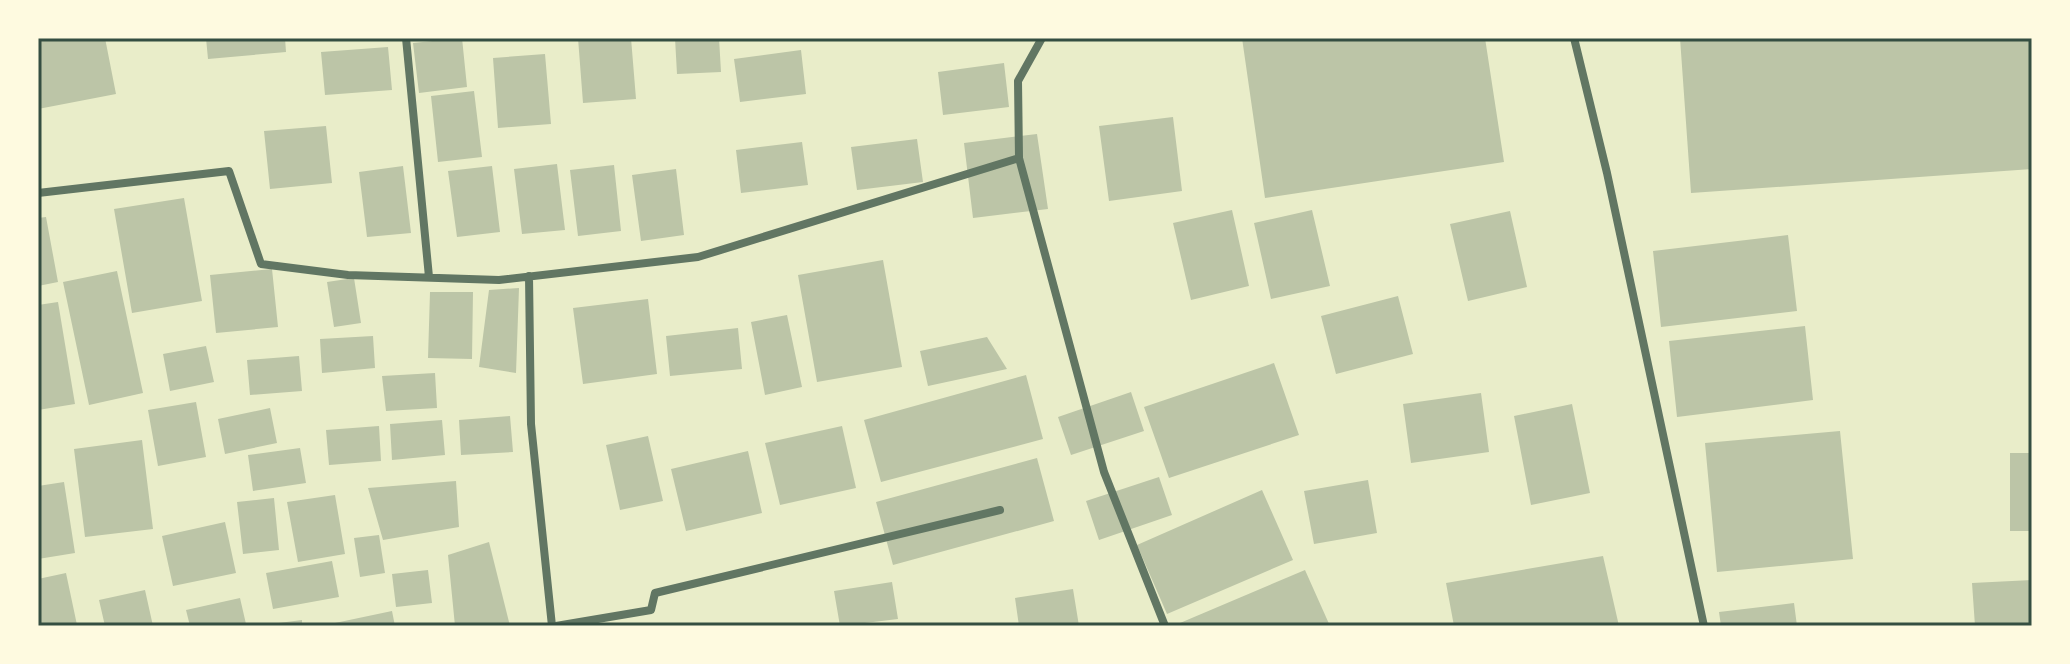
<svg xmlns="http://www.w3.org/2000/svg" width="2070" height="664" font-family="'Source Sans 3',sans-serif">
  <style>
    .building { fill: #bcc5a7 }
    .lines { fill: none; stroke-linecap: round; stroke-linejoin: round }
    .minor { stroke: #617663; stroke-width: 8 }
    .neatline { fill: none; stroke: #344e41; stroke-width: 3 }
  </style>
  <rect width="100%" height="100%" fill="#e9edc9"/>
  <path class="building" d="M 38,38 L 105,38 L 116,94 L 38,109 Z
    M 206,38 L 285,38 L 286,52 L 208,59 Z
    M 462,38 L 467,87 L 419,93 L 413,43 Z
    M 578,38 L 631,38 L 636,99 L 583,103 Z
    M 675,38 L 719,38 L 721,72 L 677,74 Z
    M 1242,38 L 1485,38 L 1504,162 L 1265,198 Z
    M 1680,38 L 2032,38 L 2032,169 L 1691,193 Z
    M 388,47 L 392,90 L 325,95 L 321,52 Z
    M 801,50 L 806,94 L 740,102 L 734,59 Z
    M 545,54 L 551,124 L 498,128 L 493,58 Z
    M 1004,63 L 1009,107 L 943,115 L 938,72 Z
    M 474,91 L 482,157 L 438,162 L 431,96 Z
    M 1173,117 L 1182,191 L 1109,201 L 1099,126 Z
    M 326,126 L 332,183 L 270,189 L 264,131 Z
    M 1037,134 L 1048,209 L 973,218 L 964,143 Z
    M 917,139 L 923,182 L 857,190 L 851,147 Z
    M 802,142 L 808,185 L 741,193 L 736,150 Z
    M 557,164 L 565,230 L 522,234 L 514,169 Z
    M 614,165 L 621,231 L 578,236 L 570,170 Z
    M 403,166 L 411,233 L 367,237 L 359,172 Z
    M 492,166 L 500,232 L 457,237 L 448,171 Z
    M 676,169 L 684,235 L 641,241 L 632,175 Z
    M 184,198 L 202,301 L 132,313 L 114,209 Z
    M 1232,210 L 1249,286 L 1191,300 L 1173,223 Z
    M 1312,210 L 1330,286 L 1271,299 L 1254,223 Z
    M 1510,211 L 1527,287 L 1468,301 L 1450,224 Z
    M 46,217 L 58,282 L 38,286 L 38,218 Z
    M 1788,235 L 1797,311 L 1661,327 L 1653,251 Z
    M 883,260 L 902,367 L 817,382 L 798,275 Z
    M 272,269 L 278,327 L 216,333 L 210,275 Z
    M 117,271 L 143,393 L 89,405 L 63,282 Z
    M 354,278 L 361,323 L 334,327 L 327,282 Z
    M 519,288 L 516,373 L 479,367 L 489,290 Z
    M 430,292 L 473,292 L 472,359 L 428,358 Z
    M 1398,296 L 1413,354 L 1336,374 L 1321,316 Z
    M 648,299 L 657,374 L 583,384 L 573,308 Z
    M 58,302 L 75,404 L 38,410 L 38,305 Z
    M 787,315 L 802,387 L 765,395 L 751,322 Z
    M 1805,326 L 1813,400 L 1677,417 L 1669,341 Z
    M 738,328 L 742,369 L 670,376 L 666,336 Z
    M 373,336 L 375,368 L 322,373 L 320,339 Z
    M 987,337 L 1007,369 L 928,386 L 920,351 Z
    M 206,346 L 214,382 L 170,391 L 163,354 Z
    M 299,356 L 302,391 L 250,395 L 247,360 Z
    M 1274,363 L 1299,435 L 1169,478 L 1144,407 Z
    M 435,373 L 437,408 L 386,411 L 382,376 Z
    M 1026,375 L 1043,439 L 881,482 L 864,420 Z
    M 1131,392 L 1144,431 L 1071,455 L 1058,417 Z
    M 1481,393 L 1489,452 L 1411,463 L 1403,404 Z
    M 196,402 L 206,457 L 158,466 L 148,410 Z
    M 1572,404 L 1590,493 L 1531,505 L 1514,416 Z
    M 270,408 L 277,443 L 225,454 L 218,419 Z
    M 510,416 L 513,452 L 461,455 L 459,420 Z
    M 442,420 L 445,455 L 392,460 L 390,424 Z
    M 379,426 L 381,461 L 329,465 L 326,430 Z
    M 842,426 L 856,488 L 780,505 L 765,443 Z
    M 1840,431 L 1853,559 L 1717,572 L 1705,443 Z
    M 648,436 L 663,501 L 620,510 L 606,445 Z
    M 142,440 L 153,529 L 85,537 L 74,449 Z
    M 300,448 L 306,483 L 253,491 L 248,455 Z
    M 748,451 L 762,513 L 686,531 L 671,469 Z
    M 2010,453 L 2032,453 L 2032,531 L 2010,531 Z
    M 1037,458 L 1054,521 L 893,565 L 876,502 Z
    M 1159,477 L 1172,515 L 1099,540 L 1086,501 Z
    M 1368,480 L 1377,533 L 1314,544 L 1304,491 Z
    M 456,481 L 459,527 L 383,540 L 368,488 Z
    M 64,482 L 75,553 L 38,559 L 38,486 Z
    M 1262,490 L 1293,560 L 1167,614 L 1137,545 Z
    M 335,495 L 345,554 L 298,562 L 287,502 Z
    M 274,498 L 279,550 L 243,554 L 237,502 Z
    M 225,522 L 236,573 L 173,586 L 162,536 Z
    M 379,535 L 385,573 L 360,577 L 354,538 Z
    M 489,542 L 510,626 L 455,626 L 448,555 Z
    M 1603,556 L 1619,626 L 1454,626 L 1446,583 Z
    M 332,561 L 339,597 L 273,609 L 266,573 Z
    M 428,570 L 432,603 L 396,607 L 392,574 Z
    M 1305,570 L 1330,626 L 1181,626 L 1180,623 Z
    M 66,573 L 77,625 L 38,626 L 38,579 Z
    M 2032,580 L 2032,626 L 1975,626 L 1972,583 Z
    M 892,582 L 898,619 L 840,626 L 834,591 Z
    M 1073,589 L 1079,626 L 1019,626 L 1015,598 Z
    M 145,590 L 153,626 L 105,626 L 99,600 Z
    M 240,598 L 246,624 L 190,626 L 186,610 Z
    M 1794,603 L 1797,626 L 1721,626 L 1719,612 Z
    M 392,611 L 395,626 L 335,626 L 335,623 Z
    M 302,620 L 302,626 L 271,626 L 271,624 Z"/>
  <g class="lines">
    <path class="minor" d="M 406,38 L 429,277
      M 1042,38 L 1018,81 L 1019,158 L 1104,472 L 1165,626
      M 1574,38 L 1607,173 L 1704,626
      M 38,193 L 229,171 L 261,264 L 348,275 L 499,280 L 698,257 L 1019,158
      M 529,276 L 531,424 L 552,626
      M 556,626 L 651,610 L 655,593 L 1000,510"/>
  </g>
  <rect width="2070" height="664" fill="none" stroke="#fefae0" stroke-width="80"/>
  <rect x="40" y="40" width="1990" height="584" class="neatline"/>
</svg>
